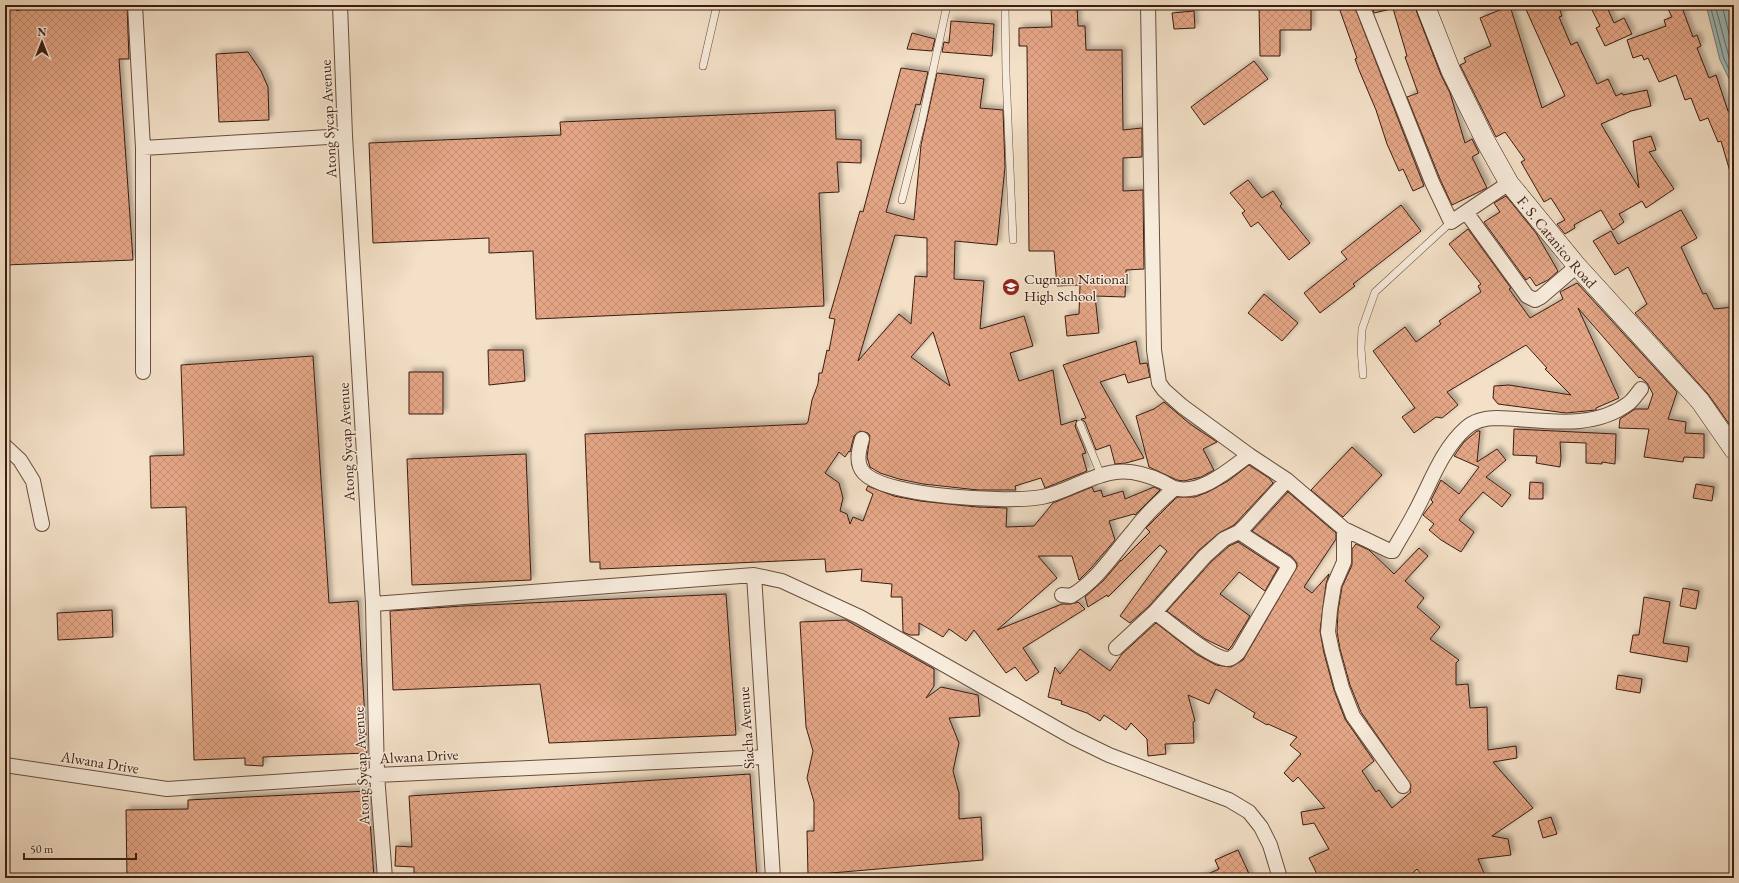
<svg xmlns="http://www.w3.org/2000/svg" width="1739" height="883" font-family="'EB Garamond',serif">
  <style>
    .water { fill: #9dbbbc; stroke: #767c77 }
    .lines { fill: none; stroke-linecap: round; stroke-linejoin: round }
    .shore { stroke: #6c6c66; stroke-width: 1 }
    .building { fill: url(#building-cross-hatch); stroke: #3b1d10; fill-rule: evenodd; filter: url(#shadow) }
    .lane-casing { stroke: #694e3e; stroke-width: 8 }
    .street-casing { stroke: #694e3e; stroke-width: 16 }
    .secondary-casing { stroke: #3b1d10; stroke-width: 20 }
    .lane { stroke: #f7ebdb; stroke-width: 7 }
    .street { stroke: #f7ebdb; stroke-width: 14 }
    .secondary { stroke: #f7ebdb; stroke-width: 19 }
    .labels { text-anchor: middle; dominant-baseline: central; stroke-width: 3; stroke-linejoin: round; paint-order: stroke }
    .street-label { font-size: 15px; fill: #3b1d10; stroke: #f7ebdb }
    .poi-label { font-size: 15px; fill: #3b1d10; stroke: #f7ebdb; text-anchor: start }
  </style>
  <defs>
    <pattern id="building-cross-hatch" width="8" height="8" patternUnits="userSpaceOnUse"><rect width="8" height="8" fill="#e4a686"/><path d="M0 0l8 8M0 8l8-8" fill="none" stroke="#c48e73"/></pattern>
    <filter id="shadow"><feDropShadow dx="3.5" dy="-3.5" stdDeviation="2" flood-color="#0004"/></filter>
  </defs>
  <rect width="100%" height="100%" fill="#f3e0c7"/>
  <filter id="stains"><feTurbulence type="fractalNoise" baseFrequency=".005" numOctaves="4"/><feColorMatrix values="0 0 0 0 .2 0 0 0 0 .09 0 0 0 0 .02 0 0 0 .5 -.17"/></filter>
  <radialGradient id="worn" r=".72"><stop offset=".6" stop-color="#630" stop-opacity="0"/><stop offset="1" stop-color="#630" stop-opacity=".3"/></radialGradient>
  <path class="water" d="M 1706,5 L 1734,5 L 1734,89 L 1720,60 Z"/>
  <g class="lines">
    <path class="shore" d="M 1710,5 L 1724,59 L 1734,79
      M 1715,5 L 1729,57 L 1734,68
      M 1722,5 L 1734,54"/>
  </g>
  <path class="building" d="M 5,5 L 11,5 L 17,11 L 29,5 L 127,5 L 129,59 L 119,59 L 133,260 L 5,265 Z
    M 1338,5 L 1354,5 L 1424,186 L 1413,191 L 1403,169 L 1399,171 L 1387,144 L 1376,110 L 1359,70 L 1355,59 L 1357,58 Z
    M 1371,5 L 1391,5 L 1391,9 L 1374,13 Z
    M 1392,5 L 1414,5 L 1441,75 L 1450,93 L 1465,143 L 1472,139 L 1479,153 L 1472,157 L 1487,188 L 1452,205 L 1440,179 L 1407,97 L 1418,93 L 1405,57 L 1407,56 Z
    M 1524,5 L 1558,5 L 1562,16 L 1559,17 L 1571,45 L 1577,42 L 1597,84 L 1608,79 L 1616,96 L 1622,93 L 1623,95 L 1647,90 L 1651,106 L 1631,111 L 1601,124 L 1639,188 L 1633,141 L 1651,136 L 1656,150 L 1649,152 L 1674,189 L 1646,208 L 1642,201 L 1619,214 L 1624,222 L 1613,230 L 1601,210 L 1574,225 L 1575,228 L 1565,234 L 1557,224 L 1565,220 L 1551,198 L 1544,202 L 1521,162 L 1525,160 L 1505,132 L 1496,137 L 1460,65 L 1466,62 L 1464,58 L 1491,46 L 1480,18 L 1510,6 L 1542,108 L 1565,96 Z
    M 1601,5 L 1606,5 L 1614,23 L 1624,18 L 1632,34 L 1605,46 L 1596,28 L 1600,26 L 1592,10 Z
    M 1666,5 L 1681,5 L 1693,37 L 1697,35 L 1701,46 L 1697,48 L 1709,78 L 1716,75 L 1728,111 L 1730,110 L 1734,121 L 1734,175 L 1731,175 L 1721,141 L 1718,142 L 1708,118 L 1700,121 L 1691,98 L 1685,100 L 1676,75 L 1659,82 L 1648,58 L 1644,60 L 1642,55 L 1633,58 L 1627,40 L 1666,26 L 1664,20 L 1672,17 Z
    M 1077,6 L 1078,26 L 1085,26 L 1086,50 L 1122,50 L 1123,130 L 1142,128 L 1142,157 L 1123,158 L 1123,191 L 1143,190 L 1144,269 L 1126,270 L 1125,297 L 1095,296 L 1099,333 L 1067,336 L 1065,316 L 1079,314 L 1080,285 L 1057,286 L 1054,251 L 1029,251 L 1027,46 L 1019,46 L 1019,28 L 1052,27 L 1051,8 Z
    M 1259,6 L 1280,6 L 1280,8 L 1311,8 L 1311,30 L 1280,30 L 1280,56 L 1260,56 Z
    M 1194,11 L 1195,28 L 1174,29 L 1172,13 Z
    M 951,21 L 994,24 L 992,56 L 942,52 L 944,42 L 949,43 Z
    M 912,33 L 935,39 L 932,51 L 907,49 Z
    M 248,52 L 261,71 L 268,87 L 269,120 L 219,122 L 216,54 Z
    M 1254,61 L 1268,79 L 1204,125 L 1191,107 Z
    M 901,68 L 928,72 L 920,105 L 916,104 L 886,212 L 914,220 L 921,145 L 937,73 L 984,79 L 980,108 L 1003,110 L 1005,167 L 997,245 L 955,241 L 954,279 L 984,281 L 980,329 L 1024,316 L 1033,346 L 1010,353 L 1019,381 L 1053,370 L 1061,425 L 1077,420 L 1075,426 L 1086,453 L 1082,454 L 1087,471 L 1045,488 L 1041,478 L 1015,486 L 1016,490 L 978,490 L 923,484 L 899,479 L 880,473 L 870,467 L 867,457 L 870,436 L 868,433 L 860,431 L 854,436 L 850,452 L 849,451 L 845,457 L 839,452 L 825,473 L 839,483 L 843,498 L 840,511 L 847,514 L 850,524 L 853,517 L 863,521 L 873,494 L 866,490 L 868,486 L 894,496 L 920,501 L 977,507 L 1007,508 L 1006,527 L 1034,526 L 1053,503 L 1092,487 L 1094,492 L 1101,490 L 1103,497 L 1123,491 L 1125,499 L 1154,487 L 1160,490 L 1135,515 L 1134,514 L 1109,521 L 1115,540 L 1091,568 L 1079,580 L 1072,556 L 1038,556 L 1057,578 L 997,630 L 1062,604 L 1071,604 L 1078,602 L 1085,609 L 1023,648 L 1039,672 L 1026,681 L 1015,667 L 1006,673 L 974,630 L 966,641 L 949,629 L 943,637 L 919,623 L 919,635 L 910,635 L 903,632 L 902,597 L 891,597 L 892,584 L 861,581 L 862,569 L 826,572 L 825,559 L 600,569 L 600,562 L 590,562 L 585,434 L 806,424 L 808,422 L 812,400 L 818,384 L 819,373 L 822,373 L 827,350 L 829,351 L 835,319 L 829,318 L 860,211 L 863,212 ZM 895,235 L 927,238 L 927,277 L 915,276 L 911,324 L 899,314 L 858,361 ZM 933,332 L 950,386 L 911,357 Z
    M 835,110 L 836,139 L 861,140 L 861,163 L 837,162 L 839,192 L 819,193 L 824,306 L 536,319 L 533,251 L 489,253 L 489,238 L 373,243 L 369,143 L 561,135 L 560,122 Z
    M 1248,180 L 1262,198 L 1273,191 L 1282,204 L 1280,206 L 1310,243 L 1289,260 L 1258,222 L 1251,227 L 1242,213 L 1245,211 L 1230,193 Z
    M 1506,196 L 1536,233 L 1558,271 L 1548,280 L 1536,286 L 1530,277 L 1526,280 L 1484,222 L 1500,212 L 1494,203 Z
    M 1401,205 L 1421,231 L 1353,284 L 1355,286 L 1320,313 L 1304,293 L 1347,259 L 1341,252 Z
    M 1681,210 L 1697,238 L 1681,247 L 1703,294 L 1706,293 L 1714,309 L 1734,307 L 1734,431 L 1708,394 L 1635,313 L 1647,304 L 1628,267 L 1615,275 L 1593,241 L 1611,231 L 1618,244 Z
    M 1468,229 L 1511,288 L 1509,289 L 1530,318 L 1563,299 L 1560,292 L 1577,283 L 1677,392 L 1668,419 L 1686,422 L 1685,433 L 1704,434 L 1704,458 L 1684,457 L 1683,462 L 1644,457 L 1649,429 L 1619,428 L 1620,419 L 1635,409 L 1648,409 L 1653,394 L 1647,383 L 1640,377 L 1639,378 L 1578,308 L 1619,398 L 1596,408 L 1596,410 L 1566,413 L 1498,404 L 1493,398 L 1494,386 L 1509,385 L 1571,395 L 1545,369 L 1547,368 L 1526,345 L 1447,392 L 1458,405 L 1442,418 L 1436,417 L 1414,433 L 1402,417 L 1415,408 L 1373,351 L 1405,327 L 1416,342 L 1441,324 L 1439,321 L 1481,292 L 1478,286 L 1481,284 L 1449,244 Z
    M 1264,294 L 1298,323 L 1282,341 L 1248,313 Z
    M 1136,341 L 1140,364 L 1147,363 L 1150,377 L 1128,383 L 1125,374 L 1100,382 L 1144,458 L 1126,463 L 1115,464 L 1110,445 L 1096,450 L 1085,422 L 1081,419 L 1086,418 L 1063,365 Z
    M 488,350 L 523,350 L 525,381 L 489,385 Z
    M 313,356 L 329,603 L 358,601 L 367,753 L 263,757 L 263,766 L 245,765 L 245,758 L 194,760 L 186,507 L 151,508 L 150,456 L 184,455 L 181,365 Z
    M 409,372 L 443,372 L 443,414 L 409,414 Z
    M 1164,402 L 1190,424 L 1217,442 L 1203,449 L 1214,470 L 1201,477 L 1184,481 L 1177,480 L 1149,467 L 1136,416 L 1154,409 Z
    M 1514,429 L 1616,434 L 1615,464 L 1602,462 L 1602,464 L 1586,463 L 1586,443 L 1560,442 L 1561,457 L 1560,467 L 1536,463 L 1537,456 L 1513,455 Z
    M 1477,431 L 1480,431 L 1477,462 L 1497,449 L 1506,460 L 1486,477 L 1511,495 L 1502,507 L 1483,492 L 1466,511 L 1459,520 L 1474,532 L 1461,552 L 1441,540 L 1429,530 L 1434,524 L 1423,515 L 1433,502 L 1431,500 L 1441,480 L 1459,494 L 1479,467 L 1454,456 L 1464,442 Z
    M 1352,447 L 1382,475 L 1343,517 L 1311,490 Z
    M 526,454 L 531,580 L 412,585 L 407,459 Z
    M 1249,465 L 1269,478 L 1273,483 L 1234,525 L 1219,533 L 1199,550 L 1149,606 L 1130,623 L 1120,616 L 1167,551 L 1160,545 L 1108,597 L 1107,595 L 1088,607 L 1085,597 L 1104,580 L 1121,560 L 1121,561 L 1150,532 L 1146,528 L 1175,499 L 1178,497 L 1195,497 L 1208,492 L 1228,481 Z
    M 1530,482 L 1543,483 L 1543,499 L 1529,499 Z
    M 1696,484 L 1714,487 L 1712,501 L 1693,498 Z
    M 1288,492 L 1336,533 L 1336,539 L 1304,587 L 1312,593 L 1329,574 L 1326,584 L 1320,631 L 1324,653 L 1334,690 L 1345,719 L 1374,761 L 1362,771 L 1376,792 L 1379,790 L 1392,808 L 1411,792 L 1410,791 L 1411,785 L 1361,712 L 1350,685 L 1340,649 L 1337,632 L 1338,611 L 1342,587 L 1352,565 L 1352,549 L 1356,544 L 1369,550 L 1394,574 L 1419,548 L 1428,556 L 1405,581 L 1424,598 L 1417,607 L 1440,627 L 1430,639 L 1459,660 L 1456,663 L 1456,685 L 1468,684 L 1470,708 L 1487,707 L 1488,750 L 1516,746 L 1517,758 L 1493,762 L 1533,808 L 1492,836 L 1508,839 L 1511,855 L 1478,859 L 1486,878 L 1424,878 L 1417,869 L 1407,878 L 1319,878 L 1309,858 L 1329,849 L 1314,823 L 1303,825 L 1301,812 L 1325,808 L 1298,777 L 1293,782 L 1284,773 L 1301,754 L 1290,745 L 1297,737 L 1268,724 L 1267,725 L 1253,717 L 1255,713 L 1216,689 L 1209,704 L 1188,695 L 1195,721 L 1193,722 L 1194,743 L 1165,744 L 1166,754 L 1148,756 L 1147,739 L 1131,723 L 1126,730 L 1104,715 L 1100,721 L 1087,713 L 1061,704 L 1062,701 L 1048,697 L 1055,667 L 1060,674 L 1080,649 L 1110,671 L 1122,654 L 1156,623 L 1196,654 L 1216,665 L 1231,667 L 1243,660 L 1297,567 L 1297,563 L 1291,556 L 1252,531 Z
    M 1238,542 L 1278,568 L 1265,591 L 1239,572 L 1220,594 L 1250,616 L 1231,647 L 1228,650 L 1205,639 L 1167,611 L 1211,562 L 1229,546 Z
    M 1683,588 L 1699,591 L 1696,609 L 1680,606 Z
    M 726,594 L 736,735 L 549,743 L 540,684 L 393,690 L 390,611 L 463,606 Z
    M 1644,597 L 1670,602 L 1663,643 L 1689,647 L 1687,662 L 1630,652 L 1633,635 L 1639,635 Z
    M 112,610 L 113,637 L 58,640 L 57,613 Z
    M 846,620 L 934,669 L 934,686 L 926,698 L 941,687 L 978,695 L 980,716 L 949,718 L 959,743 L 953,771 L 959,793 L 959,819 L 981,817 L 983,860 L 808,875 L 807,831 L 814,831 L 814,802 L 807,778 L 813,751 L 806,727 L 800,622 Z
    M 1618,675 L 1642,679 L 1640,693 L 1616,689 Z
    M 750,774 L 757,878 L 414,878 L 414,867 L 395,866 L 396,846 L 412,847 L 409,796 Z
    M 368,791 L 374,878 L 127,878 L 126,810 L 188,809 L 188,800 Z
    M 1551,817 L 1557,834 L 1543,838 L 1538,821 Z
    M 1238,850 L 1251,878 L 1199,878 L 1219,869 L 1215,860 Z"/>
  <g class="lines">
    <g class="lane-casing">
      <path id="lane" d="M 1005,5 L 1006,74 L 1013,240
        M 703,66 L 717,5
        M 902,200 L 922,121 L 947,5
        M 1363,375 L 1361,348 L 1362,329 L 1375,292 L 1451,222
        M 1080,424 L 1101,475"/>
    </g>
    <g class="street-casing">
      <path id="street" d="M 135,5 L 143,148 L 143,372
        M 340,5 L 345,136 L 373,604 L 377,775 L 385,878
        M 1148,5 L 1154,350 L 1159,383 L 1164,390 L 1182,406 L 1249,455 L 1287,480 L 1344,529 L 1390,551 L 1393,551 C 1400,538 1408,526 1414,514 C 1430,485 1441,450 1466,428 C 1475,420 1485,418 1497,418 C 1540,419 1591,432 1629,403 C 1633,400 1637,394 1641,389
        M 1362,5 L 1432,182 L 1451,222 L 1466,212
        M 143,148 L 345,136
        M 1509,183 L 1466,212 L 1527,296 L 1535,300 L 1541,297 L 1577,266
        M 862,439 C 859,450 855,463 864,473 C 886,497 1010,503 1042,497 C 1067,492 1090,475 1116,472 C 1133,470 1148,475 1163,482 C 1166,484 1170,486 1174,488 C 1200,496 1230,469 1249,455
        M 5,446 L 20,460 L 33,481 L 42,524
        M 1344,529 L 1344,562 L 1334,585 L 1330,610 L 1328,632 L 1332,651 L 1342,688 L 1353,716 L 1403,786
        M 754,575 L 773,878
        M 1062,595 L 1071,596 C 1098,580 1114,553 1134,530 C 1146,514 1160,501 1175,488
        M 373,604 L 754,575 L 782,581 L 860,617 L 1072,737 L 1109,755 L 1229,800 L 1249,812 L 1261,827 L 1270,845 L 1280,878
        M 1155,612 C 1170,623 1210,658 1227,659 C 1232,659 1234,656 1238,653 L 1289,566 L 1286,563 L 1239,532
        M 1116,648 L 1155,612 L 1205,556 L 1224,539 L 1239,532 L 1246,525 L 1287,480
        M 5,765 L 167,789 L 377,775 L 765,757"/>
    </g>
    <g class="secondary-casing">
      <g id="secondary">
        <path id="s1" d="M 1425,5 L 1451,71 L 1486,142 L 1509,183 L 1577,266 L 1700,401 L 1734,450"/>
      </g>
    </g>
    <use href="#lane" class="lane"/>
    <use href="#street" class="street"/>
    <use href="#secondary" class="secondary"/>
  </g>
  <defs>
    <g id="school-disc" transform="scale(0.9)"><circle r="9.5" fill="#8f2418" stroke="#f7ebdb"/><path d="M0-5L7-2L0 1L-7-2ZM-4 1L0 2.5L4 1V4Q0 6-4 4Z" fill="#fff"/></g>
  </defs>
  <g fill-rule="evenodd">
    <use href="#school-disc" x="1011" y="287"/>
  </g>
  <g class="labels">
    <g class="street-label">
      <text transform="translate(328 119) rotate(-93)">Atong Sycap Avenue</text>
      <text stroke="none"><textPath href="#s1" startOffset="273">F. S. Catanico Road</textPath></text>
      <text transform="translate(346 442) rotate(-93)">Atong Sycap Avenue</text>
      <text transform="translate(746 728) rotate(-94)">Siacha Avenue</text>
      <text transform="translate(419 756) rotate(-3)">Alwana Drive</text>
      <text transform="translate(100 762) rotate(9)">Alwana Drive</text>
      <text transform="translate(361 766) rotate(-93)">Atong Sycap Avenue</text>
    </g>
    <g class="poi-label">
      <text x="1024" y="278">Cugman National<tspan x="1024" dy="17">High School</tspan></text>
    </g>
  </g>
  <rect width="1739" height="883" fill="none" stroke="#f3e0c7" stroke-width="20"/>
  <rect x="6" y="6" width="1727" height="871" fill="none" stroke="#3b1d10" stroke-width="2"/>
  <rect x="10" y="10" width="1719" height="863" fill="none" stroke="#3b1d10"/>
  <g transform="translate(42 42)" stroke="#f7ebdb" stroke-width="3" paint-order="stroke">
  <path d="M0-3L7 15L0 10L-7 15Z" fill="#3b1d10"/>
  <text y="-6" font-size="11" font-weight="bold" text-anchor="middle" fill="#3b1d10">N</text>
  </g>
  <path d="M24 853v6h112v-6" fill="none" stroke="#3b1d10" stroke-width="2"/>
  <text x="30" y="853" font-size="12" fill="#3b1d10" stroke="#f7ebdb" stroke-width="3" paint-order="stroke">50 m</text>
  <rect width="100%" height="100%" filter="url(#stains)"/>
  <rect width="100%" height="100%" fill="url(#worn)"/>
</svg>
